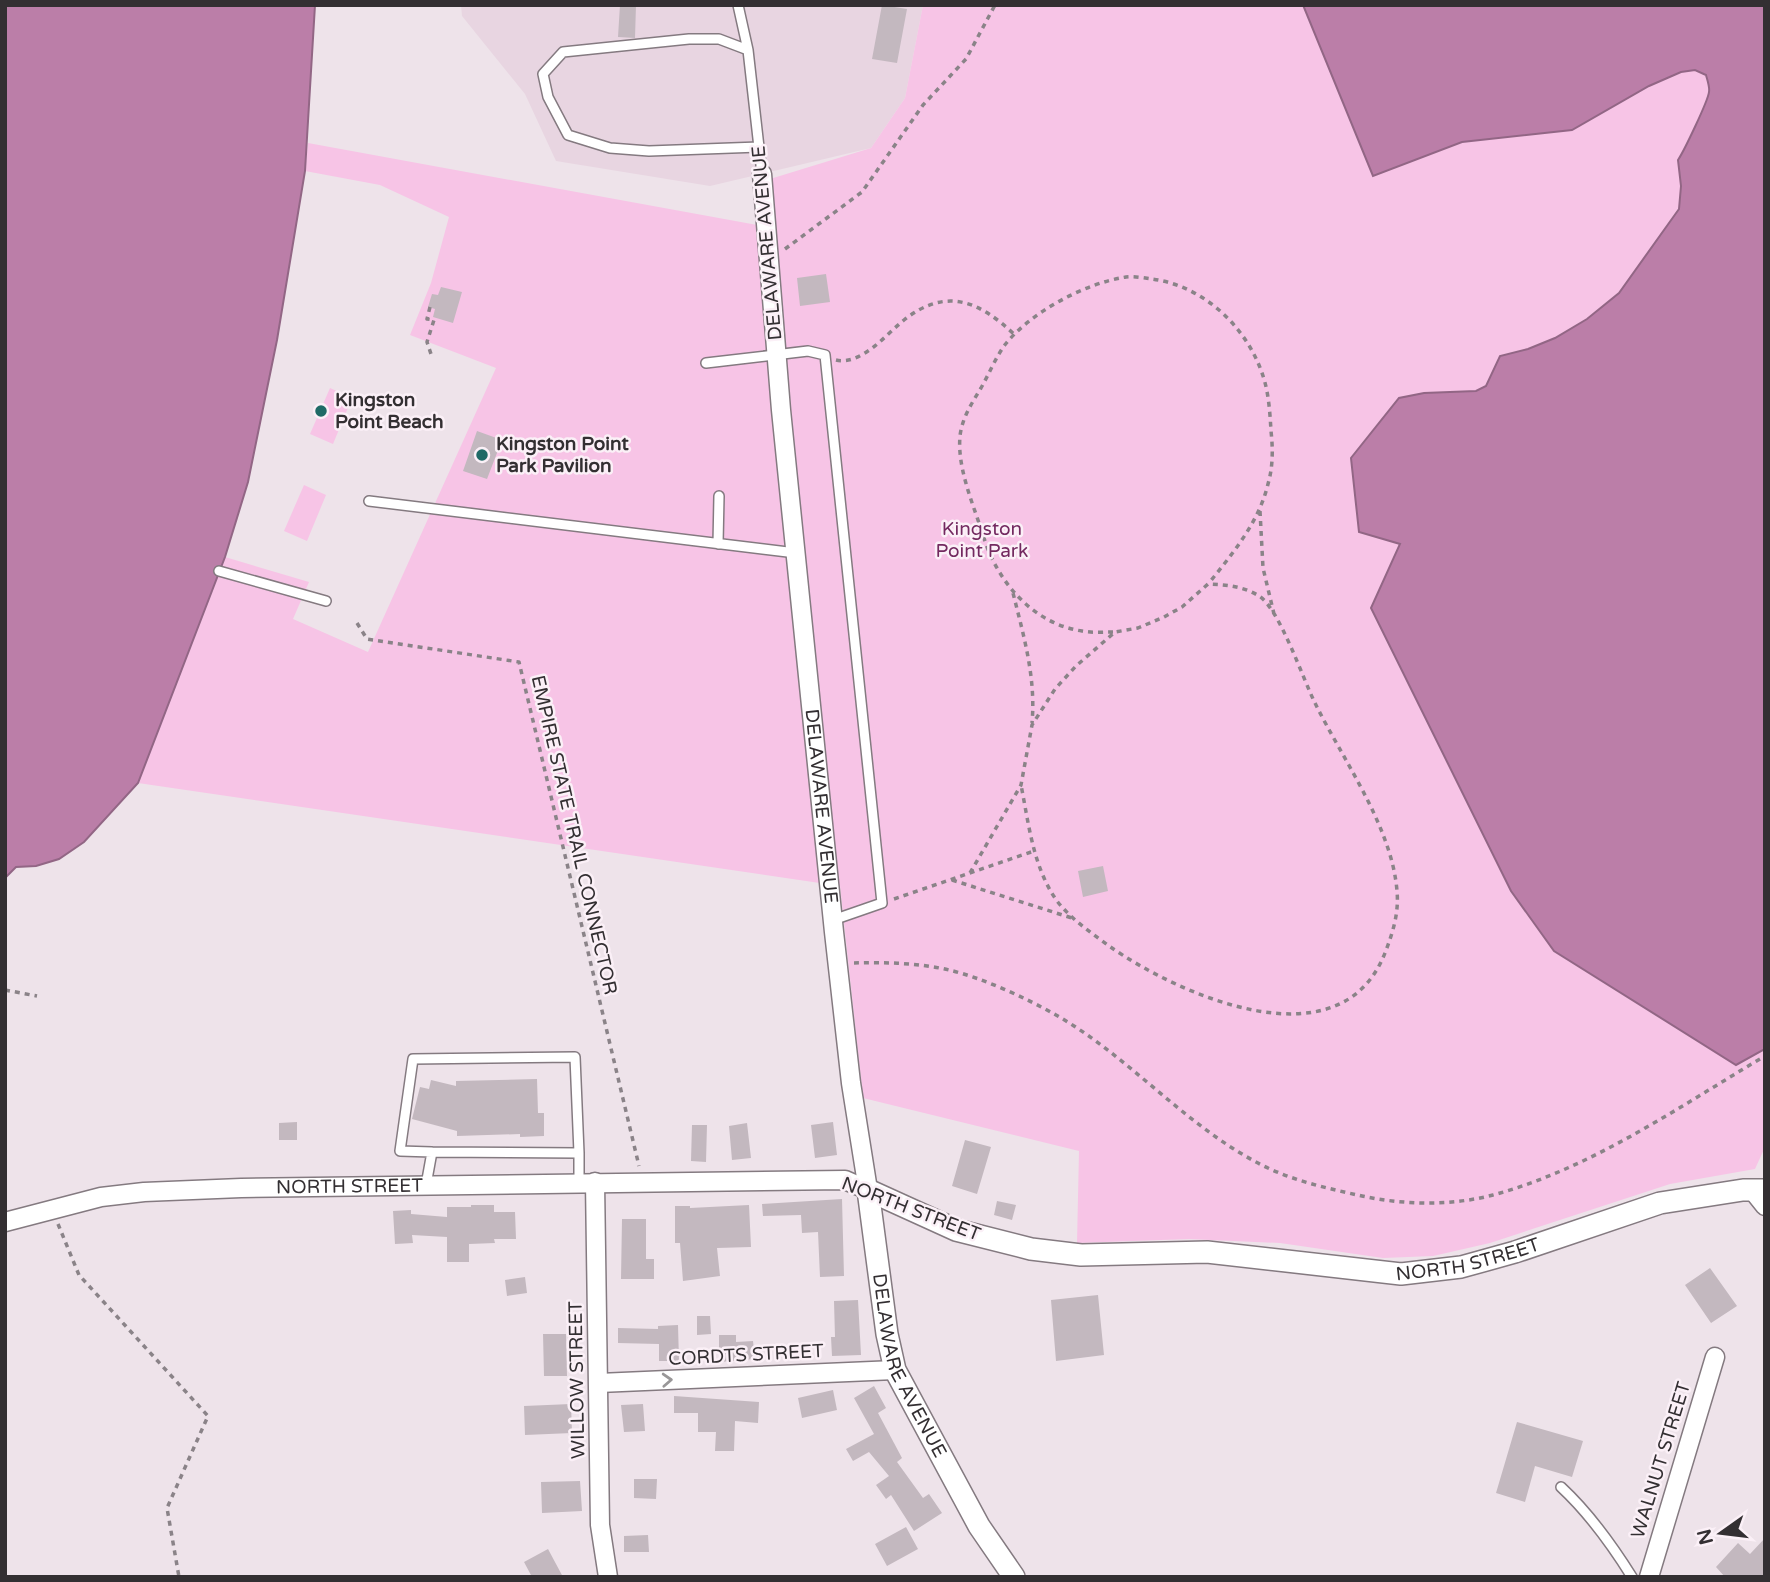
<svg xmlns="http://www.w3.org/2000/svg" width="1770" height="1582" font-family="'Varela Round',sans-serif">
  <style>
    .built { fill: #e8d5e1 }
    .green { fill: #f7c4e6 }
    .water { fill: #bb7ea8; stroke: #926685; stroke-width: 2 }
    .building { fill: #c3b8bf }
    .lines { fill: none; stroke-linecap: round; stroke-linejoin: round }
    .service-casing { stroke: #847a80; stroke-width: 12 }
    .minor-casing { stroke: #847a80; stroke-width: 21 }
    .tertiary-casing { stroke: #847a80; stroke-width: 24 }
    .path { stroke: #8a8388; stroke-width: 3.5; stroke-dasharray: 5 5; stroke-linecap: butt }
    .service { stroke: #fff; stroke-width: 9 }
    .minor { stroke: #fff; stroke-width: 18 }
    .tertiary { stroke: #fff; stroke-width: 21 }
    .oneway { stroke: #999798 }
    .poi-dot { fill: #1f6a66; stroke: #fbf0f7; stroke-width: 2.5 }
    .labels { text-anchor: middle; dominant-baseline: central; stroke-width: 5; stroke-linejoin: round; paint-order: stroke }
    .street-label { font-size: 19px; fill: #332f32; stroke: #fbf0f7 }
    .poi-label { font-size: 19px; font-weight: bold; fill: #332f32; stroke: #fbf0f7; text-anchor: start }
    .park-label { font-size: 19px; fill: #732960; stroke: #fbf0f7 }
  </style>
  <rect width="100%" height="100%" fill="#eee3ea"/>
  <path class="built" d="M 461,5 L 923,5 L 905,98 L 871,148 L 710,186 L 556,161 L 525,94 L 462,16 Z"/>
  <path class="green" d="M 923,5 L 1303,5 L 1373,176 L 1462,142 L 1572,130 L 1649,86 L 1681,72 L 1695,70 L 1706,75 C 1707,79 1710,87 1709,92 C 1708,101 1684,151 1678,160 L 1681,186 L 1679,209 L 1619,293 L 1587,319 L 1555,338 L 1528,349 L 1500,356 L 1486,386 L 1476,391 L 1424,393 L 1399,398 L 1351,458 L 1400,544 L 1736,1065 L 1765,1049 L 1765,1147 L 1755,1169 L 1670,1184 L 1490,1243 L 1433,1256 L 1383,1258 L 1280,1243 L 1189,1239 L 1077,1243 L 1079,1151 L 863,1098 L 840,886 L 138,783 L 225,557 L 309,582 L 293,619 L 368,652 L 496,368 L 410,335 L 431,283 L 449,217 L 380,185 L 305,171 L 308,143 L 773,228 L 770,179 L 871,148 L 905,98 Z
    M 330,388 L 352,398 L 333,444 L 310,434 Z
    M 304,485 L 326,495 L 307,541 L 284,531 Z"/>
  <path class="water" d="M 5,5 L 315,5 L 305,171 L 277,340 L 248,482 L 225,557 L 138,783 L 84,842 L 59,859 L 36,866 L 16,867 L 5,878 Z
    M 1303,5 L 1765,5 L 1765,1049 L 1736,1065 L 1554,951 L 1511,891 L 1371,608 L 1400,544 L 1359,532 L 1351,458 L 1399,398 L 1424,393 L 1476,391 L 1486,386 L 1500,356 L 1528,349 L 1555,338 L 1587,319 L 1619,293 L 1679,209 L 1681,186 L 1678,160 C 1684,151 1708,101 1709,92 C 1710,87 1707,79 1706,75 L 1695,70 L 1681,72 L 1649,86 L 1572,130 L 1462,142 L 1373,176 Z"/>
  <path class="building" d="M 620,5 L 636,5 L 635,38 L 618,37 Z
    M 882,5 L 907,9 L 897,63 L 872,59 Z
    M 826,274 L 830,302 L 800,306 L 797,278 Z
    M 441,287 L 462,292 L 453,323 L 433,317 L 435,309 L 428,307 L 432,294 L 438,295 Z
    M 477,431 L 502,440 L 487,479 L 463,471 Z
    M 1103,866 L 1108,891 L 1083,897 L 1078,871 Z
    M 537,1079 L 538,1113 L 544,1113 L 544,1136 L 520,1137 L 520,1134 L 457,1136 L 457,1131 L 412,1119 L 420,1087 L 429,1089 L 431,1080 L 456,1086 L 456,1081 Z
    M 297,1122 L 297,1140 L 279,1140 L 279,1123 Z
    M 833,1122 L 837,1155 L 815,1158 L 811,1125 Z
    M 747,1123 L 751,1158 L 732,1160 L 729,1126 Z
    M 692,1125 L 707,1125 L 706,1162 L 691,1161 Z
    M 965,1140 L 991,1147 L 977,1194 L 952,1186 Z
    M 842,1199 L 844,1276 L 820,1277 L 818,1232 L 802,1233 L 801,1215 L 763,1216 L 762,1204 Z
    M 997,1201 L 1016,1205 L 1012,1220 L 994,1215 Z
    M 471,1205 L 494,1205 L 494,1212 L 515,1212 L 516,1239 L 494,1239 L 495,1243 L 469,1244 L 469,1262 L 447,1262 L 447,1237 L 412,1235 L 413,1243 L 395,1244 L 393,1211 L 411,1210 L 411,1214 L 447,1217 L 447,1207 L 471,1207 Z
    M 749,1205 L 751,1247 L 717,1248 L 720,1276 L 683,1281 L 680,1243 L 675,1243 L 675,1206 L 690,1206 L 690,1208 Z
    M 622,1219 L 646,1219 L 646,1259 L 654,1259 L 654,1279 L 621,1279 Z
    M 1710,1268 L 1737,1306 L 1711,1323 L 1685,1285 Z
    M 525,1277 L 527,1293 L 507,1296 L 505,1280 Z
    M 1098,1295 L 1104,1355 L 1056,1361 L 1051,1300 Z
    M 858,1300 L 861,1355 L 832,1356 L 831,1337 L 835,1337 L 834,1301 Z
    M 697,1316 L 710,1316 L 711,1334 L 697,1335 Z
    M 678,1325 L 679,1361 L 659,1361 L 659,1344 L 618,1343 L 618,1328 L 658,1329 L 658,1326 Z
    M 543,1334 L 566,1334 L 567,1376 L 544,1376 Z
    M 719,1335 L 736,1335 L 736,1342 L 753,1341 L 755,1359 L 719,1362 Z
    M 874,1386 L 886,1408 L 878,1413 L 902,1458 L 897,1462 L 923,1498 L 929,1494 L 942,1513 L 914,1531 L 891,1495 L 886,1499 L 876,1485 L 889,1476 L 869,1452 L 853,1461 L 846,1449 L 874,1434 L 854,1398 Z
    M 833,1390 L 837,1410 L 802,1418 L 798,1398 Z
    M 674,1396 L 759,1402 L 758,1423 L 735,1421 L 734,1451 L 715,1451 L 716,1432 L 698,1432 L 698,1413 L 674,1413 Z
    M 571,1404 L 572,1433 L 525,1435 L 524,1406 Z
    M 643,1404 L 645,1431 L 624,1432 L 621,1405 Z
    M 1517,1422 L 1583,1441 L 1572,1477 L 1535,1466 L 1525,1502 L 1496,1493 Z
    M 634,1479 L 657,1479 L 656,1499 L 634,1498 Z
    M 580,1481 L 582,1511 L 542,1513 L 541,1482 Z
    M 906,1527 L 918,1549 L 887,1566 L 875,1544 Z
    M 648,1535 L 649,1552 L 624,1552 L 624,1536 Z
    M 1765,1538 L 1765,1577 L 1725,1577 L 1716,1567 L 1738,1543 L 1750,1554 Z
    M 548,1549 L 563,1577 L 532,1577 L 524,1562 Z"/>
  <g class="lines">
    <g class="service-casing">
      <path id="service" d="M 738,5 L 748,50 L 762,174
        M 748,50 L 719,39 L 689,39 L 563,52 L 543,74 L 548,97 L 568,135 L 610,148 L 649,151 L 759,147
        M 706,363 L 808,351 L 825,355 L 882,903 L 833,920
        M 369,501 L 796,553
        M 718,544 L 719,496
        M 219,571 L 326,601
        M 432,1152 L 400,1151 L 413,1059 L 575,1057 L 579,1153
        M 426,1185 L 432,1152 L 579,1153 L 579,1182
        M 1561,1487 C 1589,1513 1612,1545 1632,1577"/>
    </g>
    <g class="minor-casing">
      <g id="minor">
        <path id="s1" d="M 762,174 L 781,410 L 834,932 L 851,1083 L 868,1190"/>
        <path d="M 595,1182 L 600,1525 L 608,1577"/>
        <path d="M 1753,1191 L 1765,1206"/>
        <path id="s2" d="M 5,1222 L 101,1197 L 144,1192 L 241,1188 L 845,1180 L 868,1190"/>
        <path d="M 599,1383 L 895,1370"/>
        <path d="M 1649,1577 L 1715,1357"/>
      </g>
    </g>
    <g class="tertiary-casing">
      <g id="tertiary">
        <path id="s3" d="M 868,1190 L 956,1230 L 1031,1249 L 1081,1255 L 1207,1252 L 1401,1274 L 1461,1267 L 1515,1252 L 1660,1203 L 1743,1190 L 1765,1190"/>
        <path id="s4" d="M 868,1190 L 887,1334 L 895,1370 L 979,1526 L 1014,1577"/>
      </g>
    </g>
    <path class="path" d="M 785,249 L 862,192 L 923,105 L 966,59 L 995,5
      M 430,307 L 427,319 L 434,320 L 427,342 L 431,354
      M 836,360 C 849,363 861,356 871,349 C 883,340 893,329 904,320 C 947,286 980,302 1015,335
      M 1260,511 L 1263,568 L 1274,614
      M 1013,593 C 1024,637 1036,678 1032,723
      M 357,623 L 367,639 L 519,662 L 639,1166
      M 1113,632 C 1103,632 1092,633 1082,631 C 1034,624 998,583 984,538 C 974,506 957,469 960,436 C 962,418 972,403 981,388 C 989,374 995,359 1004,346 C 1029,313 1085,283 1126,277 C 1134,276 1144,278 1152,279 C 1205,286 1249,329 1264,379 C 1269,396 1270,414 1271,431 C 1273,449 1273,467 1268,484 C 1259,522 1233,553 1209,583
      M 970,873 L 1021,785 L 1032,725 L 1055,689 L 1076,666 L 1115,632 L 1138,628 L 1164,617 L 1182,607 L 1208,584 C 1226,585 1243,586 1259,596 C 1279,608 1303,679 1315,703 C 1343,760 1392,827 1397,891 C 1399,913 1393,932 1385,953 C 1340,1067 1179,995 1109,946 C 1090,932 1071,919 1057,901 C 1033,867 1029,825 1021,785
      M 952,880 L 1072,918
      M 894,899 L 1034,851
      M 854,963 C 885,962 919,963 949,970 C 983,978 1026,998 1056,1015 C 1128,1056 1183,1123 1256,1162 C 1289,1180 1326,1188 1362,1196 C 1404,1205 1451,1206 1493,1195 C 1592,1168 1677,1108 1765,1056
      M 5,990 L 37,996
      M 58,1224 L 79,1275 L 208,1416 L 167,1508 L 179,1577"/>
    <use href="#service" class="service"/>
    <use href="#minor" class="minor"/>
    <use href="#tertiary" class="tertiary"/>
  </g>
  <defs><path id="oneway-chevron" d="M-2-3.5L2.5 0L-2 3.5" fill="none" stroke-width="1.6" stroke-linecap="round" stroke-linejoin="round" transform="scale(1.75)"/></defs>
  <use class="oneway" href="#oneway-chevron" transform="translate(667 1380) rotate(-3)"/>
  <g class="poi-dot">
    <circle cx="321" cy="411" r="7"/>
    <circle cx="482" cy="455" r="7"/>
  </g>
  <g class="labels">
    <g class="street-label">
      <text transform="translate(767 243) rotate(-95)">DELAWARE AVENUE</text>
      <text stroke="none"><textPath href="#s1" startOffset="635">DELAWARE AVENUE</textPath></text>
      <text transform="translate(574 835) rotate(77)">EMPIRE STATE TRAIL CONNECTOR</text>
      <text stroke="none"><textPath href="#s2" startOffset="348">NORTH STREET</textPath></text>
      <text transform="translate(911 1209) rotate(21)">NORTH STREET</text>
      <text stroke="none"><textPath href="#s3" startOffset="614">NORTH STREET</textPath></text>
      <text transform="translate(746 1355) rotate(-3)">CORDTS STREET</text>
      <text stroke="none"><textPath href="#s4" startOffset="182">DELAWARE AVENUE</textPath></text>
      <text transform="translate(577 1380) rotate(-91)">WILLOW STREET</text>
      <text transform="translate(1661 1460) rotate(-73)">WALNUT STREET</text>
    </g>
    <g class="poi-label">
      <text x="335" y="400">Kingston<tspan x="335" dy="22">Point Beach</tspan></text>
      <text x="496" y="444">Kingston Point<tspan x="496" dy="22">Park Pavilion</tspan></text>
    </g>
    <g class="park-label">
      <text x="982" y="529">Kingston<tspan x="982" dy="22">Point Park</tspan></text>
    </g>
  </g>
  <rect width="1770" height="1582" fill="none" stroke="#332f32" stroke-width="14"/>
  <g transform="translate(1721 1533) rotate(256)" stroke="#fbf0f7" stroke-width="5" paint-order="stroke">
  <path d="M0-5L12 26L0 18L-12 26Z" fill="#332f32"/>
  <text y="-10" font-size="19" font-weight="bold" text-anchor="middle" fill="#332f32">N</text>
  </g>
</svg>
